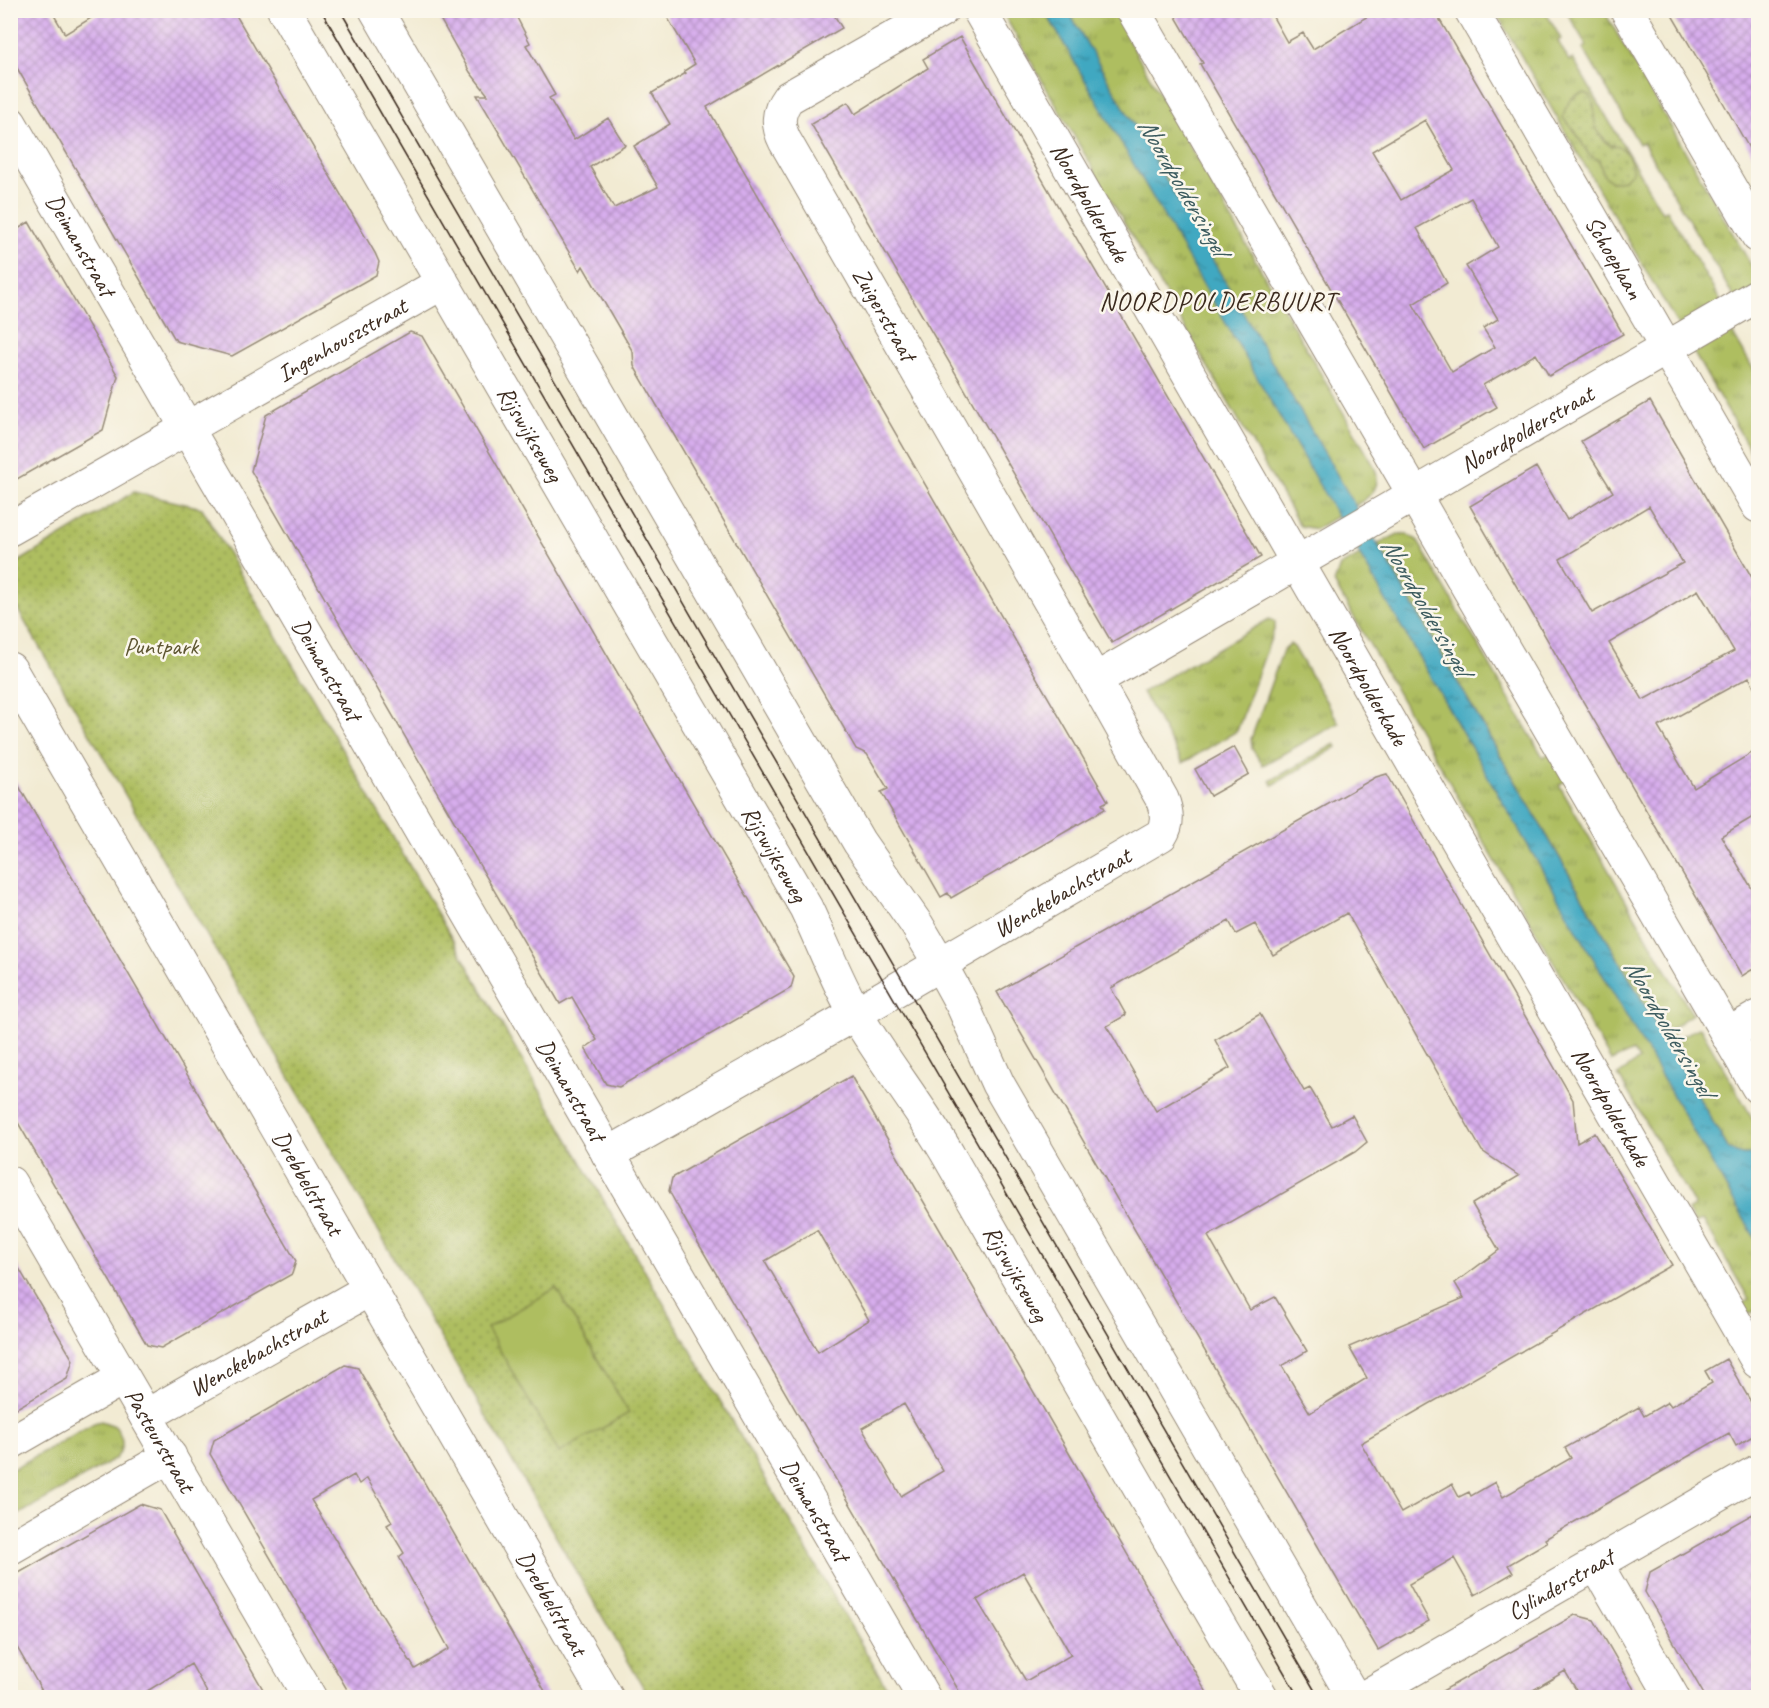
<svg xmlns="http://www.w3.org/2000/svg" width="1769" height="1708" font-family="Caveat,sans-serif">
  <style>
    .grass { fill: url(#grass-tufts); stroke: #747440; stroke-width: 1.5; fill-rule: evenodd }
    .park { fill: url(#park-dots); stroke: #747440; stroke-width: 1.5 }
    .pitch { fill: #aebe61; stroke: #747440; stroke-width: 1.5 }
    .water { fill: url(#water-ripples); stroke: #3e6970; stroke-width: 1.5 }
    .building { fill: url(#building-cross-hatch); fill-rule: evenodd }
    .lines { fill: none; stroke-linecap: round; stroke-linejoin: round }
    .minor-casing { stroke: #968a78; stroke-width: 35 }
    .secondary-casing { stroke: #968a78; stroke-width: 35 }
    .minor { stroke: #fff; stroke-width: 33 }
    .secondary { stroke: #fff; stroke-width: 33 }
    .tram { stroke: #3b2a1e; stroke-width: 1.5 }
    .labels { text-anchor: middle; dominant-baseline: central; stroke-width: 5; stroke-linejoin: round; paint-order: stroke }
    .street-label { font-size: 24px; fill: #3b2a1e; stroke: #fbf7ec }
    .park-label { font-size: 24px; fill: #5e5632; stroke: #fbf7ec }
    .water-label { font-size: 26px; font-style: italic; fill: #3d5c5f; stroke: #fbf7ec }
    .neighbourhood-label { font-size: 26px; letter-spacing: 1.5px; fill: #3b2a1e; stroke: #fbf7ec }
  </style>
  <defs>
    <pattern id="grass-tufts" width="24" height="20" patternUnits="userSpaceOnUse" patternTransform="scale(1.5)"><rect width="24" height="20" fill="#aebe61"/><path d="M3 7l-1-3M5 7V3M7 7l1-3M15 17l-1-3M17 17v-4M19 17l1-3" fill="none" stroke="#8f9b4f"/></pattern>
    <pattern id="park-dots" width="8" height="8" patternUnits="userSpaceOnUse" patternTransform="scale(1.5)"><rect width="8" height="8" fill="#aebe61"/><path d="M2 2h.1M6 6h.1" fill="none" stroke="#8f9b4f" stroke-width="1.8" stroke-linecap="round"/></pattern>
    <pattern id="water-ripples" width="26" height="14" patternUnits="userSpaceOnUse" patternTransform="scale(1.5)"><rect width="26" height="14" fill="#41a8c1"/><path d="M2 4q2-2 4 0t4 0M15 11q2-2 4 0t4 0" fill="none" stroke="#38899c"/></pattern>
    <pattern id="building-cross-hatch" width="8" height="8" patternUnits="userSpaceOnUse" patternTransform="scale(1.5)"><rect width="8" height="8" fill="#d7aded"/><path d="M0 0l8 8M0 8l8-8" fill="none" stroke="#b08dbf"/></pattern>
  </defs>
  <rect width="100%" height="100%" fill="#fbf7ec"/>
  <filter id="ink" filterUnits="userSpaceOnUse"><feTurbulence type="fractalNoise" baseFrequency=".0167" numOctaves="2"/><feDisplacementMap in="SourceGraphic" scale="12" xChannelSelector="R" yChannelSelector="G"/><feConvolveMatrix kernelMatrix="1 2 1 2 8 2 1 2 1" color-interpolation-filters="sRGB"/></filter>
  <filter id="wash" filterUnits="userSpaceOnUse"><feTurbulence type="fractalNoise" baseFrequency=".008" numOctaves="4" result="noise"/><feDisplacementMap in="SourceGraphic" scale="24" xChannelSelector="R" yChannelSelector="G"/><feGaussianBlur stdDeviation="1.35" result="paint"/><feColorMatrix in="noise" values="0 0 0 0 0 0 0 0 0 0 0 0 0 0 0 0 0 1.4 0 .05"/><feComposite in="paint" operator="in"/></filter>
  <g filter="url(#wash)">
    <rect width="100%" height="100%" fill="#f2ebd3"/>
    <path class="grass" d="M 1012,11 L 1045,11 L 1338,516 L 1316,529 L 1300,526 L 1004,15 Z
      M 1068,11 L 1123,11 L 1138,36 L 1129,41 L 1374,466 C 1383,487 1371,496 1355,506 Z
      M 1495,11 L 1545,11 L 1561,39 L 1558,41 L 1569,61 L 1573,59 L 1662,212 L 1667,210 L 1724,307 L 1681,331 ZM 1576,95 L 1590,96 C 1598,110 1590,113 1594,124 C 1597,134 1607,139 1611,148 C 1617,158 1619,170 1623,180 L 1611,182 L 1603,174 L 1599,160 L 1589,155 L 1575,131 L 1565,120 L 1564,113 L 1571,99 Z
      M 1566,11 L 1604,11 L 1758,277 L 1758,288 L 1736,301 L 1643,142 L 1639,144 L 1583,48 L 1587,46 Z
      M 1729,327 L 1758,377 L 1758,464 L 1691,348 Z
      M 1398,534 L 1408,535 L 1417,540 L 1543,757 L 1553,752 L 1568,779 L 1559,785 L 1692,1014 L 1670,1029 L 1676,1039 L 1700,1027 L 1758,1128 L 1754,1139 L 1758,1146 L 1758,1153 C 1746,1157 1738,1156 1728,1148 L 1378,544 Z
      M 1360,555 L 1758,1243 L 1758,1317 L 1755,1311 L 1746,1315 L 1740,1305 L 1749,1299 L 1703,1220 L 1695,1224 L 1688,1211 L 1695,1206 L 1618,1075 L 1639,1060 L 1633,1051 L 1611,1061 L 1334,583 L 1340,566 Z
      M 1269,619 L 1275,622 L 1275,627 L 1237,731 L 1183,763 L 1142,692 Z
      M 1290,644 L 1294,647 L 1339,723 L 1263,765 L 1252,749 L 1251,739 L 1283,650 Z
      M 1335,744 L 1337,747 L 1273,785 L 1270,781 Z
      M 101,1421 L 115,1426 C 124,1438 125,1448 115,1459 L 11,1519 L 11,1470 L 94,1423 Z"/>
    <path class="park" d="M 1585,93 C 1601,101 1589,118 1598,131 C 1600,135 1605,143 1610,145 C 1614,146 1617,145 1620,147 C 1628,152 1633,163 1632,172 L 1623,180 L 1611,182 L 1603,174 L 1599,160 L 1589,155 L 1575,131 L 1563,118 C 1565,106 1572,94 1585,93 Z
      M 134,492 L 202,508 L 892,1697 L 649,1697 L 11,598 L 10,567 Z"/>
    <path class="pitch" d="M 556,1288 L 629,1413 L 559,1453 L 487,1328 Z"/>
    <path class="water" d="M 1045,11 L 1068,11 L 1728,1148 C 1738,1156 1746,1157 1758,1153 L 1758,1243 Z"/>
    <g id="blocks">
      <path class="building" d="M 10,10 L 51,10 L 65,34 L 104,10 L 107,10 L 111,16 L 121,10 L 233,10 L 375,253 L 379,262 L 376,275 L 232,356 L 176,341 L 10,56 Z
        M 435,10 L 513,10 L 530,43 L 526,45 L 555,95 L 549,98 L 574,140 L 608,118 L 625,145 L 590,167 L 614,208 L 658,187 L 634,146 L 670,124 L 652,93 L 686,73 L 684,71 L 695,64 L 663,10 L 831,10 L 842,28 L 707,107 L 1108,801 L 1102,804 L 1105,809 L 951,898 L 948,893 L 941,897 L 881,792 L 888,789 L 867,754 L 856,749 L 634,366 L 633,352 L 583,266 L 580,271 L 477,95 L 488,95 L 470,72 Z
        M 1172,10 L 1269,10 L 1287,42 L 1303,33 L 1313,49 L 1378,10 L 1434,10 L 1623,334 L 1549,376 L 1536,354 L 1483,385 L 1497,407 L 1424,449 L 1200,64 L 1203,63 ZM 1425,120 L 1454,170 L 1401,200 L 1372,151 ZM 1471,198 L 1498,247 L 1466,266 L 1498,319 L 1483,328 L 1495,347 L 1452,372 L 1413,304 L 1447,283 L 1417,228 Z
        M 1669,10 L 1758,10 L 1758,164 L 1724,104 Z
        M 960,37 L 1261,557 L 1112,643 L 811,124 L 848,102 L 855,114 L 928,68 L 923,59 Z
        M 29,222 L 118,376 L 103,430 L 10,483 L 10,234 Z
        M 410,332 L 422,336 L 794,977 L 791,988 L 619,1087 L 606,1084 L 585,1048 L 597,1040 L 572,997 L 560,1004 L 251,471 L 266,415 Z
        M 1650,401 L 1758,588 L 1758,694 L 1749,677 L 1658,727 L 1694,788 L 1758,749 L 1758,814 L 1721,836 L 1758,899 L 1758,966 L 1742,976 L 1470,506 L 1536,467 L 1567,520 L 1613,492 L 1581,441 ZM 1649,506 L 1683,563 L 1592,613 L 1560,559 ZM 1698,590 L 1734,651 L 1643,700 L 1609,643 Z
        M 1234,747 L 1249,774 L 1210,796 L 1195,769 Z
        M 10,771 L 296,1261 L 292,1274 L 161,1348 L 147,1345 L 10,1109 Z
        M 1387,774 L 1573,1100 L 1577,1143 L 1595,1133 L 1672,1265 L 1361,1443 L 1401,1513 L 1452,1484 L 1459,1497 L 1469,1492 L 1471,1496 L 1495,1482 L 1503,1497 L 1571,1458 L 1565,1448 L 1639,1407 L 1644,1416 L 1668,1402 L 1671,1406 L 1712,1383 L 1705,1371 L 1726,1359 L 1758,1414 L 1758,1433 L 1736,1446 L 1729,1433 L 1607,1503 L 1545,1539 L 1547,1542 L 1508,1565 L 1513,1573 L 1475,1595 L 1454,1558 L 1409,1584 L 1429,1621 L 1378,1650 L 997,992 L 1376,777 ZM 1347,913 L 1482,1151 L 1519,1176 L 1472,1204 L 1499,1250 L 1455,1283 L 1464,1298 L 1349,1347 L 1367,1378 L 1310,1413 L 1282,1366 L 1307,1351 L 1275,1297 L 1250,1310 L 1208,1236 L 1355,1152 L 1367,1142 L 1352,1115 L 1332,1126 L 1310,1088 L 1304,1091 L 1260,1014 L 1215,1040 L 1230,1068 L 1156,1111 L 1107,1026 L 1126,1015 L 1111,988 L 1229,921 L 1236,934 L 1255,924 L 1273,955 Z
        M 851,1076 L 1099,1505 L 1210,1698 L 963,1698 L 693,1234 L 669,1191 L 672,1178 ZM 817,1230 L 869,1320 L 818,1352 L 765,1261 ZM 904,1404 L 943,1471 L 901,1496 L 862,1428 ZM 1023,1572 L 1071,1655 L 1026,1681 L 977,1600 Z
        M 10,1253 L 73,1360 L 67,1379 L 10,1412 Z
        M 345,1365 L 358,1368 L 549,1698 L 352,1698 L 210,1454 L 214,1440 ZM 354,1475 L 359,1484 L 367,1478 L 392,1522 L 387,1525 L 404,1553 L 399,1557 L 449,1649 L 415,1669 L 311,1500 Z
        M 140,1504 L 160,1510 L 268,1698 L 210,1698 L 191,1664 L 136,1698 L 46,1698 L 10,1635 L 10,1578 Z
        M 1758,1511 L 1758,1698 L 1706,1698 L 1645,1592 L 1650,1572 Z
        M 1575,1615 L 1594,1620 L 1639,1698 L 1581,1698 L 1565,1671 L 1520,1698 L 1430,1698 Z"/>
    </g>
  </g>
  <g filter="url(#ink)">
    <use href="#blocks" fill-opacity="0" stroke="#968a78" stroke-width="1.5"/>
    <g class="lines">
      <g class="minor-casing">
        <g id="minor">
          <path id="s1" d="M 942,10 L 788,98 C 777,113 777,125 785,141 L 1095,680"/>
          <path id="s2" d="M 979,10 L 1758,1362"/>
          <path d="M 1133,10 L 1758,1087"/>
          <path id="s3" d="M 1471,10 L 1758,506"/>
          <path d="M 1627,10 L 1758,236"/>
          <path id="s4" d="M 10,123 L 924,1698"/>
          <path id="s5" d="M 10,529 L 442,283"/>
          <path id="s6" d="M 10,669 L 607,1698"/>
          <path d="M 1727,1035 L 1758,1017"/>
          <path id="s7" d="M 608,1154 L 839,1023 L 1161,835 C 1169,823 1167,811 1162,799 L 1095,680 L 1758,295"/>
          <path id="s8" d="M 10,1183 L 310,1698"/>
          <path id="s9" d="M 146,1416 L 370,1289"/>
          <path d="M 10,1443 L 123,1378"/>
          <path d="M 10,1548 L 170,1456"/>
          <path d="M 1596,1564 L 1673,1698"/>
          <path id="s10" d="M 1363,1698 L 1758,1471"/>
        </g>
      </g>
      <g class="secondary-casing">
        <g id="secondary">
          <path id="s11" d="M 284,10 L 806,908 C 823,944 837,982 857,1016 C 886,1065 922,1109 950,1158 C 1053,1338 1156,1519 1262,1698"/>
          <path d="M 376,10 L 859,842 L 917,925 L 940,964 L 963,1006 L 998,1084 L 1354,1698"/>
        </g>
      </g>
      <use href="#minor" class="minor"/>
      <use href="#secondary" class="secondary"/>
      <path class="tram" d="M 321,10 L 1299,1698
        M 340,10 L 1319,1698"/>
    </g>
  </g>
  <g class="labels">
    <g class="street-label">
      <text stroke="none"><textPath href="#s2" startOffset="222">Noordpolderkade</textPath></text>
      <text stroke="none"><textPath href="#s4" startOffset="141">Deimanstraat</textPath></text>
      <text stroke="none"><textPath href="#s3" startOffset="286">Schoeplaan</textPath></text>
      <text stroke="none"><textPath href="#s1" startOffset="423">Zuigerstraat</textPath></text>
      <text stroke="none"><textPath href="#s5" startOffset="382">Ingenhouszstraat</textPath></text>
      <text stroke="none"><textPath href="#s7" startOffset="1312">Noordpolderstraat</textPath></text>
      <text stroke="none"><textPath href="#s11" startOffset="490">Rijswijkseweg</textPath></text>
      <text stroke="none"><textPath href="#s4" startOffset="632">Deimanstraat</textPath></text>
      <text stroke="none"><textPath href="#s2" startOffset="780">Noordpolderkade</textPath></text>
      <text stroke="none"><textPath href="#s11" startOffset="976">Rijswijkseweg</textPath></text>
      <text stroke="none"><textPath href="#s7" startOffset="524">Wenckebachstraat</textPath></text>
      <text stroke="none"><textPath href="#s4" startOffset="1118">Deimanstraat</textPath></text>
      <text stroke="none"><textPath href="#s2" startOffset="1266">Noordpolderkade</textPath></text>
      <text stroke="none"><textPath href="#s6" startOffset="594">Drebbelstraat</textPath></text>
      <text stroke="none"><textPath href="#s11" startOffset="1461">Rijswijkseweg</textPath></text>
      <text stroke="none"><textPath href="#s9" startOffset="129">Wenckebachstraat</textPath></text>
      <text stroke="none"><textPath href="#s8" startOffset="298">Pasteurstraat</textPath></text>
      <text stroke="none"><textPath href="#s4" startOffset="1604">Deimanstraat</textPath></text>
      <text stroke="none"><textPath href="#s10" startOffset="228">Cylinderstraat</textPath></text>
      <text stroke="none"><textPath href="#s6" startOffset="1080">Drebbelstraat</textPath></text>
    </g>
    <g class="park-label">
      <text x="161" y="646">Puntpark</text>
    </g>
    <g class="water-label">
      <text transform="translate(1183 186) rotate(60)">Noordpoldersingel</text>
      <text transform="translate(1426 606) rotate(60)">Noordpoldersingel</text>
      <text transform="translate(1669 1027) rotate(60)">Noordpoldersingel</text>
    </g>
    <g class="neighbourhood-label">
      <text x="1218" y="301">NOORDPOLDERBUURT</text>
    </g>
  </g>
  <rect width="1769" height="1708" fill="none" stroke="#fbf7ec" stroke-width="36"/>
</svg>
